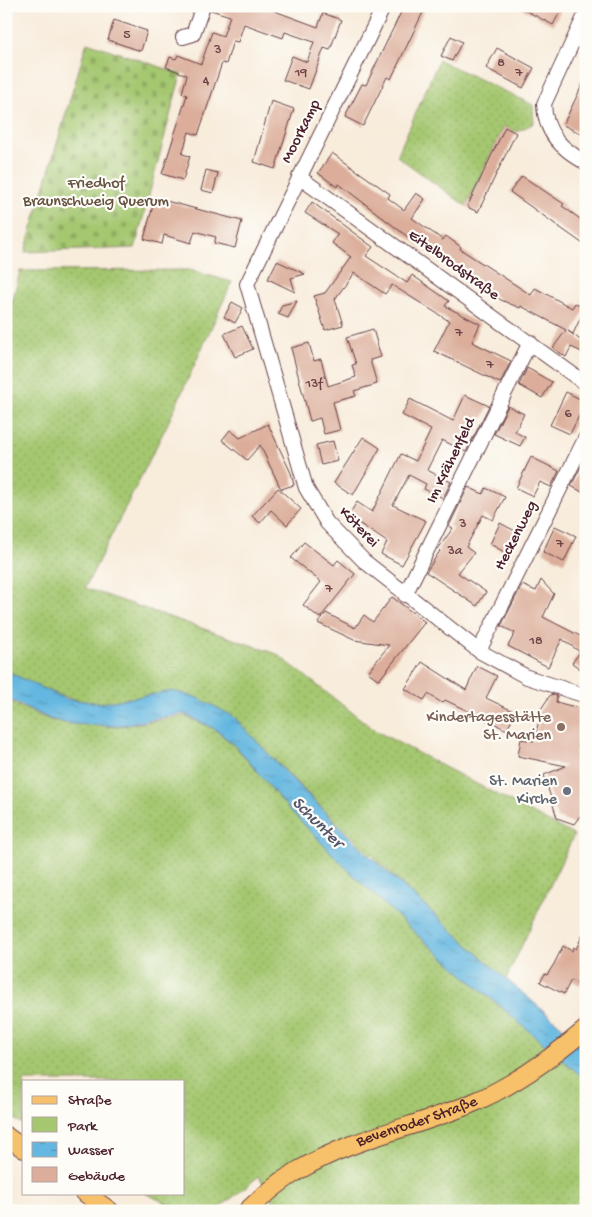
<svg xmlns="http://www.w3.org/2000/svg" width="592" height="1217" font-family="'Gochi Hand',sans-serif">
  <style>
    .green { fill: url(#green-dots); stroke: #77734e }
    .cemetery { fill: url(#cemetery-stones); stroke: #77734e }
    .water { fill: url(#water-ripples); stroke: #576b86 }
    .building { fill: #dbad9a }
    .lines { fill: none; stroke-linecap: round; stroke-linejoin: round }
    .minor-casing { stroke: #643e45; stroke-width: 16 }
    .major-casing { stroke: #643e45; stroke-width: 20 }
    .minor { stroke: #fff; stroke-width: 14 }
    .major { stroke: #f7c06b; stroke-width: 18 }
    .education-dot { fill: #8d6e63; stroke: #fdfcf7; stroke-width: 2 }
    .worship-dot { fill: #6b7280; stroke: #fdfcf7; stroke-width: 2 }
    .labels { text-anchor: middle; dominant-baseline: central; stroke-width: 4.5; stroke-linejoin: round; paint-order: stroke }
    .number-label { font-size: 14px; fill: #6e4247 }
    .street-label { font-size: 16px; fill: #4a1f2b; stroke: #fdfcf7 }
    .park-label { font-size: 16px; fill: #655140; stroke: #fdfcf7 }
    .education-label { font-size: 16px; fill: #785e54; stroke: #fdfcf7; text-anchor: end }
    .worship-label { font-size: 16px; fill: #5b616d; stroke: #fdfcf7; text-anchor: end }
    .water-label { font-size: 18px; font-style: italic; fill: #53546a; stroke: #fdfcf7 }
  </style>
  <defs>
    <pattern id="green-dots" width="8" height="8" patternUnits="userSpaceOnUse" patternTransform="scale(1.25)"><rect width="8" height="8" fill="#a4c770"/><path d="M2 2h.1M6 6h.1" fill="none" stroke="#8faa61" stroke-width="1.8" stroke-linecap="round"/></pattern>
    <pattern id="cemetery-stones" width="16" height="16" patternUnits="userSpaceOnUse" patternTransform="scale(1.25)"><rect width="16" height="16" fill="#a4c770"/><path d="M2 7V4a2 2 0 0 1 4 0v3zM10 15v-3a2 2 0 0 1 4 0v3z" fill="#8faa61"/></pattern>
    <pattern id="water-ripples" width="26" height="14" patternUnits="userSpaceOnUse" patternTransform="scale(1.25)"><rect width="26" height="14" fill="#64b7e0"/><path d="M2 4q2-2 4 0t4 0M15 11q2-2 4 0t4 0" fill="none" stroke="#5494b6"/></pattern>
  </defs>
  <rect width="100%" height="100%" fill="#fdfcf7"/>
  <filter id="ink" filterUnits="userSpaceOnUse"><feTurbulence type="fractalNoise" baseFrequency=".02" numOctaves="2"/><feDisplacementMap in="SourceGraphic" scale="10" xChannelSelector="R" yChannelSelector="G"/><feConvolveMatrix kernelMatrix="1 2 1 2 8 2 1 2 1" color-interpolation-filters="sRGB"/></filter>
  <filter id="wash" filterUnits="userSpaceOnUse"><feTurbulence type="fractalNoise" baseFrequency=".0096" numOctaves="4" result="noise"/><feDisplacementMap in="SourceGraphic" scale="20" xChannelSelector="R" yChannelSelector="G"/><feGaussianBlur stdDeviation="1.12" result="paint"/><feColorMatrix in="noise" values="0 0 0 0 0 0 0 0 0 0 0 0 0 0 0 0 0 1.4 0 .05"/><feComposite in="paint" operator="in"/></filter>
  <g filter="url(#wash)">
    <rect width="100%" height="100%" fill="#f8ecdb"/>
    <path class="green" d="M 439,60 L 533,105 L 534,123 L 517,132 L 504,126 L 466,206 L 397,156 Z
      M 189,270 L 232,282 L 168,423 L 85,588 L 277,654 L 376,731 L 574,835 L 506,979 C 411,894 319,809 233,716 L 116,702 C 73,706 44,689 6,671 L 6,327 L 20,271 Z
      M 6,700 L 50,720 L 116,727 L 184,716 L 213,728 L 234,745 L 286,805 L 348,870 L 422,939 L 586,1080 L 586,1211 L 278,1211 L 259,1176 L 217,1210 L 182,1211 L 145,1193 L 184,1193 L 184,1081 L 24,1081 L 24,1125 L 6,1114 Z"/>
    <path class="cemetery" d="M 87,42 L 181,74 L 135,248 L 25,252 Z"/>
    <path class="water" d="M 6,671 L 66,699 L 101,703 L 173,691 L 198,698 L 233,716 L 292,779 L 363,850 L 506,979 L 586,1047 L 586,1080 L 422,939 L 348,870 L 286,806 L 235,745 L 213,728 L 183,714 L 116,726 L 70,724 L 50,719 L 6,698 Z"/>
    <g id="blocks">
      <path class="building" d="M 212,6 L 261,6 L 318,27 L 323,13 L 341,20 L 330,50 L 324,48 L 309,89 L 283,80 L 292,56 L 307,62 L 314,42 L 285,32 L 283,38 L 244,24 L 238,42 L 233,41 L 226,64 L 222,63 L 198,135 L 189,132 L 182,154 L 190,156 L 183,180 L 162,174 L 187,95 L 182,93 L 187,75 L 166,67 L 170,57 L 176,59 L 178,55 L 201,64 L 212,32 L 223,36 L 230,16 L 211,10 Z
        M 404,6 L 426,6 L 391,79 L 387,77 L 363,126 L 345,117 L 362,84 L 366,85 Z
        M 517,6 L 563,6 L 553,25 Z
        M 114,20 L 147,31 L 141,51 L 108,40 Z
        M 451,36 L 462,42 L 452,61 L 441,56 Z
        M 497,48 L 534,68 L 523,88 L 486,68 Z
        M 586,77 L 586,136 L 563,125 Z
        M 271,101 L 294,109 L 275,169 L 254,162 Z
        M 505,127 L 516,133 L 478,212 L 467,207 Z
        M 332,153 L 390,194 L 388,198 L 404,210 L 416,193 L 425,199 L 412,218 L 443,240 L 446,236 L 461,247 L 460,249 L 531,295 L 535,288 L 572,308 L 575,303 L 585,308 L 573,334 L 568,331 L 586,344 L 586,354 L 571,347 L 566,357 L 553,348 L 566,330 L 521,306 L 520,308 L 501,300 L 422,245 L 421,247 L 339,184 L 337,187 L 318,173 Z
        M 206,170 L 218,173 L 213,193 L 201,190 Z
        M 522,176 L 564,204 L 562,206 L 586,223 L 586,246 L 510,192 Z
        M 155,198 L 242,221 L 235,248 L 214,243 L 216,237 L 195,231 L 191,243 L 164,235 L 162,244 L 144,239 Z
        M 312,202 L 373,247 L 366,256 L 407,283 L 412,275 L 449,301 L 445,306 L 480,324 L 472,342 L 511,361 L 500,383 L 434,351 L 449,321 L 392,285 L 385,294 L 354,273 L 335,299 L 343,325 L 325,330 L 314,296 L 325,293 L 351,257 L 332,243 L 338,234 L 305,213 Z
        M 277,261 L 305,274 L 291,278 L 295,292 L 268,279 Z
        M 297,301 L 288,318 L 278,314 L 282,305 Z
        M 232,302 L 243,308 L 235,323 L 224,317 Z
        M 242,326 L 253,349 L 235,357 L 224,334 Z
        M 373,329 L 381,357 L 370,360 L 377,384 L 354,391 L 356,396 L 333,402 L 340,430 L 324,434 L 320,418 L 310,421 L 291,348 L 309,343 L 314,361 L 321,359 L 328,386 L 356,377 L 352,365 L 356,364 L 347,337 Z
        M 527,368 L 552,382 L 542,398 L 519,385 Z
        M 566,392 L 586,402 L 570,434 L 550,425 Z
        M 465,395 L 489,406 L 466,452 L 442,440 L 427,470 L 451,482 L 443,498 L 424,489 L 426,484 L 409,475 L 393,505 L 426,521 L 402,565 L 381,554 L 387,542 L 348,516 L 357,502 L 372,512 L 401,454 L 416,461 L 431,430 L 402,415 L 410,399 L 453,421 Z
        M 508,406 L 524,414 L 515,432 L 525,437 L 520,446 L 494,434 Z
        M 268,424 L 291,473 L 294,485 L 281,489 L 260,445 L 247,460 L 222,440 L 230,430 L 240,438 Z
        M 363,437 L 380,448 L 353,495 L 334,483 Z
        M 333,441 L 338,461 L 321,465 L 316,445 Z
        M 531,457 L 559,471 L 551,487 L 540,482 L 533,496 L 516,488 Z
        M 586,457 L 586,494 L 571,486 Z
        M 468,487 L 483,494 L 486,488 L 505,497 L 493,520 L 483,515 L 466,547 L 474,553 L 458,573 L 486,592 L 477,606 L 426,572 L 440,551 L 438,549 L 453,528 L 449,526 Z
        M 278,488 L 301,509 L 287,525 L 271,510 L 260,523 L 252,516 Z
        M 500,523 L 519,533 L 508,554 L 490,544 Z
        M 555,526 L 576,536 L 564,562 L 543,552 Z
        M 304,542 L 334,565 L 338,560 L 355,574 L 320,618 L 303,605 L 321,582 L 291,558 Z
        M 541,580 L 554,594 L 543,617 L 586,639 L 586,673 L 572,663 L 580,652 L 562,639 L 548,667 L 508,646 L 515,633 L 501,626 L 522,585 L 536,591 Z
        M 392,597 L 425,622 L 379,680 L 368,672 L 389,645 L 354,640 L 318,623 L 326,613 L 355,628 L 364,615 L 373,622 Z
        M 422,662 L 466,690 L 477,666 L 497,676 L 486,698 L 515,712 L 507,730 L 445,700 L 442,703 L 428,694 L 424,700 L 405,689 Z
        M 551,694 L 557,696 L 556,702 L 586,710 L 586,741 L 578,745 L 586,757 L 586,818 L 580,816 L 574,824 L 557,818 L 544,775 L 566,766 L 518,756 L 521,739 L 534,741 L 540,716 L 537,715 Z
        M 586,928 L 586,974 L 580,985 L 571,980 L 564,994 L 540,982 L 545,974 L 547,975 L 554,964 L 563,946 L 572,951 L 573,947 L 576,949 Z"/>
    </g>
  </g>
  <g filter="url(#ink)">
    <use href="#blocks" fill-opacity="0" stroke="#643e45" stroke-width="1"/>
    <g class="lines">
      <g class="minor-casing">
        <path id="minor" d="M 384,6 L 247,284 L 306,488 L 327,523 L 364,561 L 479,651 L 527,677 L 586,696
          M 586,13 L 544,104 C 545,134 562,149 586,163
          M 183,37 L 193,34 L 203,6
          M 299,177 L 586,384
          M 405,595 L 530,342
          M 479,651 L 586,437"/>
      </g>
      <g class="major-casing">
        <g id="major">
          <path d="M 6,1136 L 24,1149"/>
          <path d="M 85,1193 L 110,1211"/>
          <path id="s1" d="M 247,1211 C 264,1195 281,1180 301,1169 C 355,1137 418,1127 475,1102 C 516,1084 552,1058 586,1029"/>
        </g>
      </g>
      <use href="#minor" class="minor"/>
      <use href="#major" class="major"/>
    </g>
  </g>
  <circle class="education-dot" cx="561" cy="727" r="5"/>
  <circle class="worship-dot" cx="567" cy="791" r="5"/>
  <g class="labels">
    <g class="number-label">
      <text x="127" y="35">5</text>
      <text x="218" y="50">3</text>
      <text x="501" y="63">8</text>
      <text x="301" y="73">19</text>
      <text x="519" y="73">7</text>
      <text x="206" y="81">4</text>
      <text x="459" y="333">7</text>
      <text x="490" y="365">7</text>
      <text x="314" y="384">13f</text>
      <text x="568" y="414">6</text>
      <text x="463" y="524">3</text>
      <text x="560" y="544">7</text>
      <text x="455" y="551">3a</text>
      <text x="329" y="589">7</text>
      <text x="536" y="641">18</text>
    </g>
    <g class="street-label">
      <text transform="translate(302 132) rotate(-63)">Moorkamp</text>
      <text transform="translate(453 266) rotate(36)">Eitelbrodstraße</text>
      <text transform="translate(452 461) rotate(-64)">Im Krähenfeld</text>
      <text transform="translate(358 528) rotate(46)">Köterei</text>
      <text transform="translate(517 536) rotate(-63)">Heckenweg</text>
      <text stroke="none"><textPath href="#s1" startOffset="194">Bevenroder Straße</textPath></text>
    </g>
    <g class="park-label">
      <text x="96" y="184">Friedhof<tspan x="96" dy="18">Braunschweig Querum</tspan></text>
    </g>
    <g class="education-label">
      <text x="551" y="718">Kindertagesstätte<tspan x="551" dy="18">St. Marien</tspan></text>
    </g>
    <g class="worship-label">
      <text x="557" y="782">St. Marien<tspan x="557" dy="18">Kirche</tspan></text>
    </g>
    <g class="water-label">
      <text transform="translate(317 823) rotate(45)">Schunter</text>
    </g>
  </g>
  <rect width="592" height="1217" fill="none" stroke="#fdfcf7" stroke-width="25"/>
  <rect x="22" y="1080" width="162" height="115" fill="#fdfcf7" stroke="#b5a4a5"/>
  <rect x="32" y="1096" width="25" height="8" fill="#f7c06b" stroke="#b5a4a5"/>
  <text x="68" y="1104" font-size="15" fill="#4a1f2b">Straße</text>
  <rect x="32" y="1117" width="25" height="15" fill="#a4c770" stroke="#b5a4a5"/>
  <text x="68" y="1130" font-size="15" fill="#4a1f2b">Park</text>
  <rect x="32" y="1142" width="25" height="15" fill="url(#water-ripples)" stroke="#b5a4a5"/>
  <text x="68" y="1154" font-size="15" fill="#4a1f2b">Wasser</text>
  <rect x="32" y="1167" width="25" height="15" fill="#dbad9a" stroke="#b5a4a5"/>
  <text x="68" y="1180" font-size="15" fill="#4a1f2b">Gebäude</text>
</svg>
